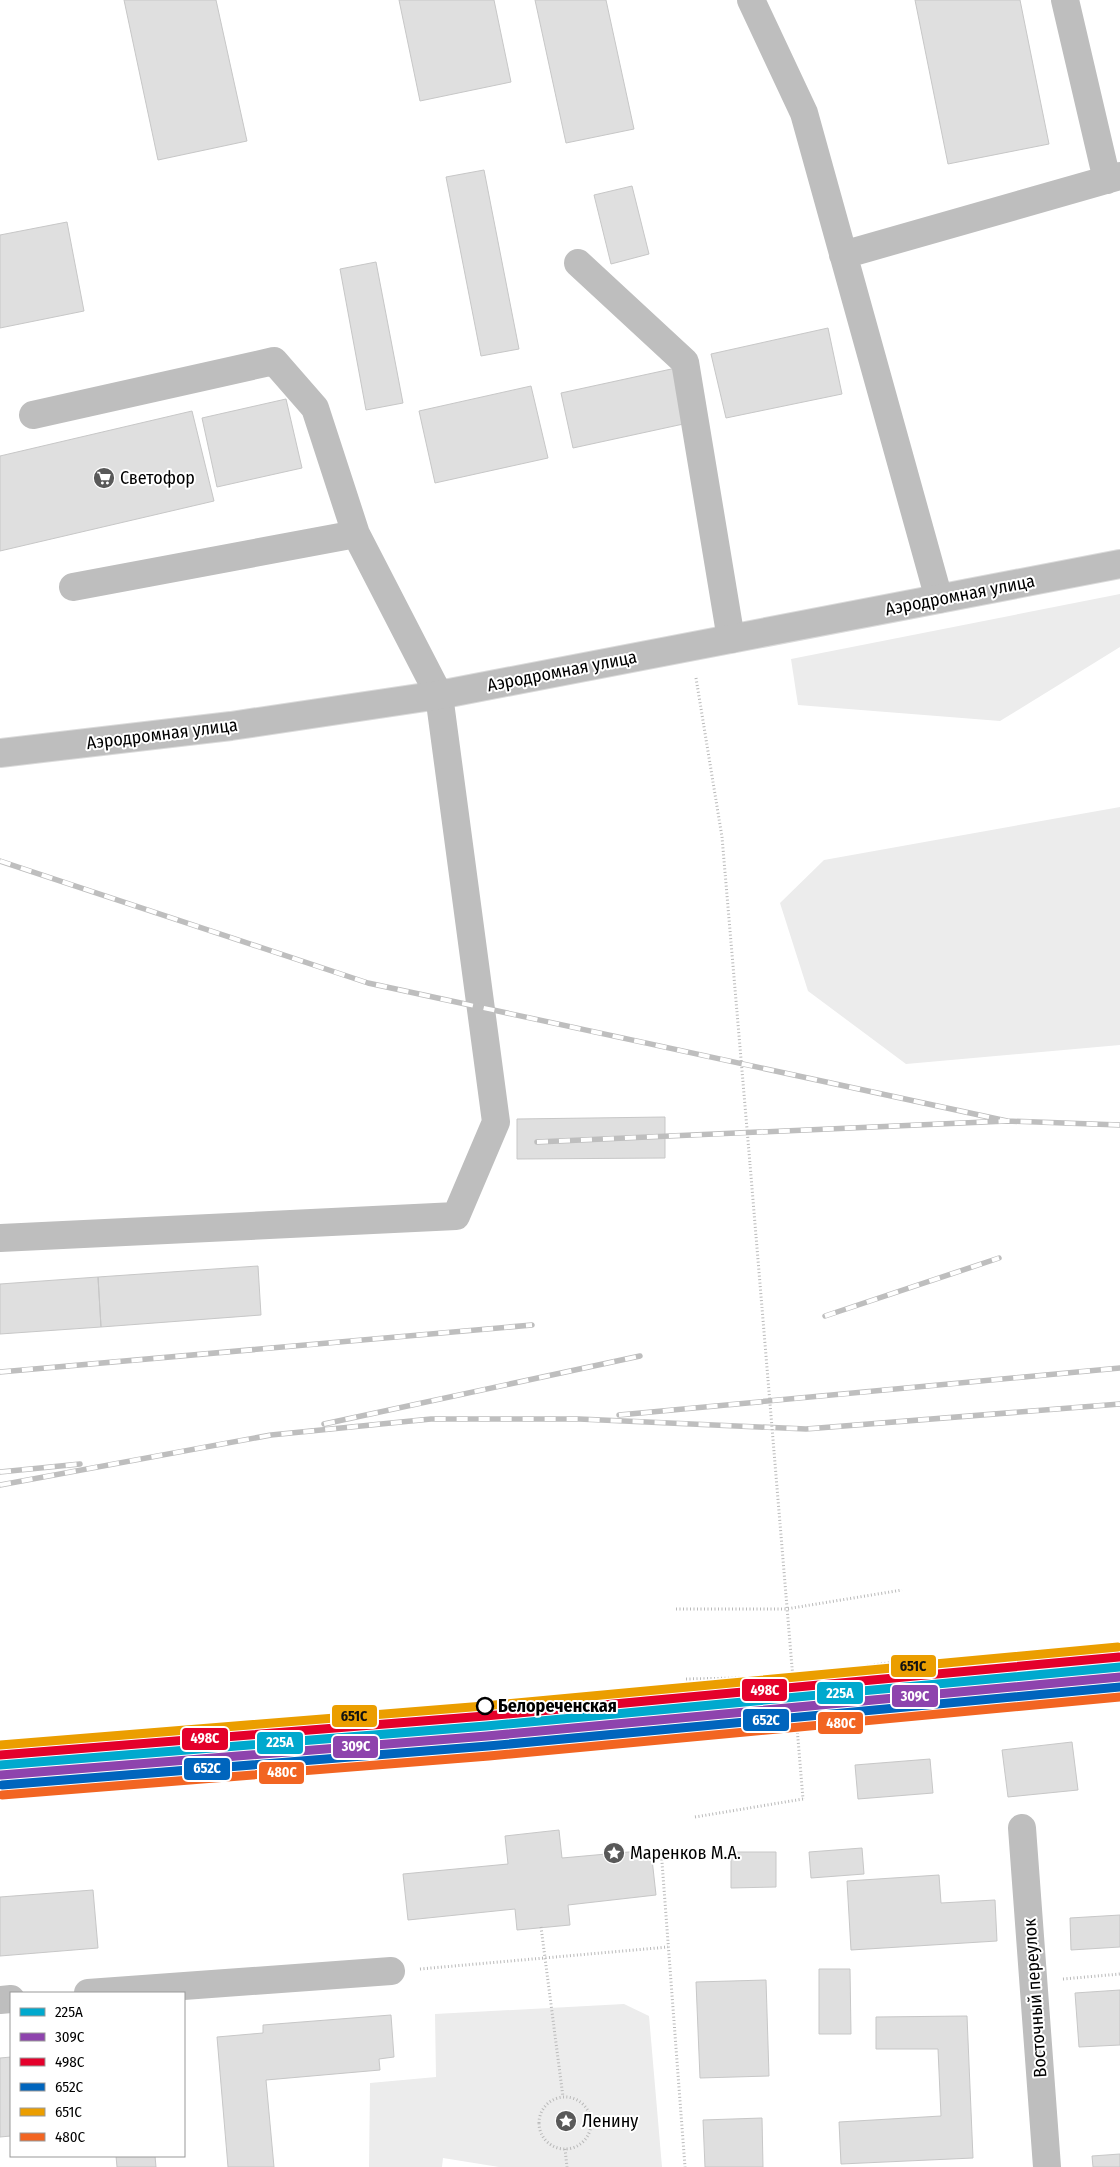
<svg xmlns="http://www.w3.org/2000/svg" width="1120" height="2167" font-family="'Fira Sans Condensed',sans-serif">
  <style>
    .green { fill: #ececec }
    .building { fill: #dfdfdf; stroke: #c7c7c7 }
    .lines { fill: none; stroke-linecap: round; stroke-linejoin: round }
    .major-casing { stroke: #dbdbdb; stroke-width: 30 }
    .path { stroke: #b9b9b9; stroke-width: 3; stroke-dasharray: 1 2.5; stroke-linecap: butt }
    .minor { stroke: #bebebe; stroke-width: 28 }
    .major { stroke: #bebebe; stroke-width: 28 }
    .rail-casing { stroke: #bebebe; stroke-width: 5.5 }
    .rail { stroke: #fff; stroke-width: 4; stroke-dasharray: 11; stroke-linecap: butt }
    .path-bridge { stroke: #b9b9b9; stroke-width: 3; stroke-dasharray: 1 2.5; stroke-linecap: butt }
    .rail-1-casing { stroke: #fff; stroke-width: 12 }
    .rail-2-casing { stroke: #fff; stroke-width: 12 }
    .rail-3-casing { stroke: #fff; stroke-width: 12 }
    .rail-4-casing { stroke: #fff; stroke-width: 12 }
    .rail-5-casing { stroke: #fff; stroke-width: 12 }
    .rail-6-casing { stroke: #fff; stroke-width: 12 }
    .rail-1 { stroke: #00a9ce; stroke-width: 9 }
    .rail-2 { stroke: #8e44ad; stroke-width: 9 }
    .rail-3 { stroke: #e4002b; stroke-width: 9 }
    .rail-4 { stroke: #0065bd; stroke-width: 9 }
    .rail-5 { stroke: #eb9e00; stroke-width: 9 }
    .rail-6 { stroke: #f26522; stroke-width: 9 }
    .stop-dot { fill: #fff; stroke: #000; stroke-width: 2.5 }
    .labels { text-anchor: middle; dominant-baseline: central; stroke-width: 4; stroke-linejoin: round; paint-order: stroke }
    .poi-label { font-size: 18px; fill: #000; stroke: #fff; text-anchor: start }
    .street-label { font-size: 18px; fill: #000; stroke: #fff }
    .stop-label { font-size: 18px; font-weight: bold; fill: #000; stroke: #fff; text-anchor: start }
    .line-badge { stroke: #fff; stroke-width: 2 }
    .badge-label { font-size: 14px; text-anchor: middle; font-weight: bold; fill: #fff }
    .pale-badge-label { font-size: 14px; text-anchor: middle; font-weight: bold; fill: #111 }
  </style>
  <rect width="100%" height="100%" fill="#fff"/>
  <path class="green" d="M 1120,594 L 1120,647 L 1000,721 L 798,705 L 791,659 Z
    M 1120,807 L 1120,1045 L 906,1064 L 808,991 L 780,903 L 824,860 Z
    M 624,2004 L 649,2016 L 662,2167 L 499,2167 L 443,2158 L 442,2167 L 369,2167 L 370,2083 L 436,2077 L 435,2014 Z"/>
  <path class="building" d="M 124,0 L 216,0 L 247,141 L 158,160 Z
    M 399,0 L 494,0 L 511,82 L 420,101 Z
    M 535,0 L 606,0 L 634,129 L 566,143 Z
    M 915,0 L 1020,0 L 1049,144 L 948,164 Z
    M 484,170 L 519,349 L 481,356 L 446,177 Z
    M 632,186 L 649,254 L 611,264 L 594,195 Z
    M 67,222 L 84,311 L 0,328 L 0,235 Z
    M 376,262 L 403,403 L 366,410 L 340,269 Z
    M 828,328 L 842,394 L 726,418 L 711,354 Z
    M 676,368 L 688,423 L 573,448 L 561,393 Z
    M 531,386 L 548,458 L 435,483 L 419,411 Z
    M 286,399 L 302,468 L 217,487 L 202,418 Z
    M 192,411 L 214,501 L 0,551 L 0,456 Z
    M 665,1117 L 665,1158 L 517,1159 L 517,1119 Z
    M 258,1266 L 261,1315 L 101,1327 L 98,1277 Z
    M 98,1277 L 101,1327 L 0,1334 L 0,1284 Z
    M 1072,1742 L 1078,1790 L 1008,1797 L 1002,1750 Z
    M 930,1759 L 933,1793 L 858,1799 L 855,1765 Z
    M 559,1830 L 562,1858 L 651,1850 L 656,1895 L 568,1905 L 570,1925 L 517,1930 L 515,1909 L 408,1920 L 403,1874 L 508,1864 L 505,1836 Z
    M 862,1848 L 864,1874 L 811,1878 L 809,1852 Z
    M 731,1852 L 776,1852 L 776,1887 L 731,1888 Z
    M 939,1875 L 941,1903 L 995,1900 L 997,1941 L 851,1950 L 847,1881 Z
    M 93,1890 L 98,1948 L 0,1956 L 0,1897 Z
    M 1120,1915 L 1120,1947 L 1071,1950 L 1070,1918 Z
    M 819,1969 L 850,1969 L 851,2034 L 819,2034 Z
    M 766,1980 L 769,2076 L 700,2078 L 696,1982 Z
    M 1120,1990 L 1120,2045 L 1079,2047 L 1075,1993 Z
    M 391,2015 L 394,2057 L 379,2059 L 380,2070 L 266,2080 L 274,2167 L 228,2167 L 217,2037 L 263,2033 L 263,2025 Z
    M 967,2016 L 973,2158 L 841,2164 L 839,2122 L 941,2116 L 938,2049 L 876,2049 L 876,2017 Z
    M 11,2057 L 11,2136 L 0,2137 L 0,2058 Z
    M 762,2118 L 763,2167 L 705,2167 L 703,2120 Z
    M 1120,2154 L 1120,2167 L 1093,2167 L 1092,2156 Z
    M 116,2156 L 155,2156 L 156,2167 L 117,2167 Z"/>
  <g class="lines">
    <g class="major-casing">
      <path id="major" d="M 0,753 L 231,726 L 439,695 L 1120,564"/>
    </g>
    <path class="path" d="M 696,678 L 722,837 L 750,1164
      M 676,1609 L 786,1609 L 902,1590
      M 686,1679 L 793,1677 L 908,1660
      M 695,1817 L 803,1799
      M 661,1849 L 685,2167
      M 541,1927 L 563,2097
      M 420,1969 L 668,1947
      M 1063,1979 L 1120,1974
      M539 2123a26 26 0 1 1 52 0a26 26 0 1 1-52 0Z
      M 565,2149 L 567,2167"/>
    <path class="minor" d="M 751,0 L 804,113 L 939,599
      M 1065,0 L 1107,180
      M 843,255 L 1120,176
      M 578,263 L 685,362 L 731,639
      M 73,587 L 356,534
      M 0,1238 L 456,1216 L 496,1122 L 439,695 L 356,534 L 315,408 L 274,361 L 33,415
      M 1022,1828 L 1047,2167
      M 88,1993 L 391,1971
      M 0,2000 L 11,1999"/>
    <use href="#major" class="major"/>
    <g class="rail-casing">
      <path id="rail" d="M 0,861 L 368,983 L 1007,1121
        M 537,1142 L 1007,1121 L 1120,1125
        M 825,1316 L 999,1258
        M 0,1372 L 532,1325
        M 619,1415 L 1120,1368
        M 324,1424 L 640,1356
        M 0,1472 L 80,1464
        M 0,1485 L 271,1435 L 431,1419 L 579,1419 L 806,1429 L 1120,1404"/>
    </g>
    <use href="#rail" class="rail"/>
    <path class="path-bridge" d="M 750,1164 L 803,1799"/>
    <g class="rail-1-casing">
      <path id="rail-1" d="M 0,1765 L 486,1726 L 1120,1667"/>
    </g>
    <g class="rail-2-casing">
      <path id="rail-2" d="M 1,1775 L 487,1736 L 1120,1677"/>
    </g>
    <g class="rail-3-casing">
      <path id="rail-3" d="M 0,1755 L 485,1716 L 1119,1657"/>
    </g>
    <g class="rail-4-casing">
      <path id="rail-4" d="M 2,1785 L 488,1746 L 1120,1687"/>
    </g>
    <g class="rail-5-casing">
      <path id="rail-5" d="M 0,1745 L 484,1706 L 1118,1647"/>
    </g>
    <g class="rail-6-casing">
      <path id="rail-6" d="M 2,1795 L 489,1756 L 1120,1697"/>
    </g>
    <use href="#rail-1" class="rail-1"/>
    <use href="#rail-2" class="rail-2"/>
    <use href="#rail-3" class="rail-3"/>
    <use href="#rail-4" class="rail-4"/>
    <use href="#rail-5" class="rail-5"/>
    <use href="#rail-6" class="rail-6"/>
  </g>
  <defs>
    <g id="supermarket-disc" transform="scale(1.125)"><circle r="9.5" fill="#595959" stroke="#fff"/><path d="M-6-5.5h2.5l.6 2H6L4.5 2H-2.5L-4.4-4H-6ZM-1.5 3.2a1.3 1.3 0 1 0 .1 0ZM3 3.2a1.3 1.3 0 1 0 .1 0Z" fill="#fff"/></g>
    <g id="sight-disc" transform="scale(1.125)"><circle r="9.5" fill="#595959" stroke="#fff"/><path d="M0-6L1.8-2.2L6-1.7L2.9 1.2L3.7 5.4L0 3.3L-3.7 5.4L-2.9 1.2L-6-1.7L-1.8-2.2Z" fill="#fff"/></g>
  </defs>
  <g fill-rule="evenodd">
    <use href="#supermarket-disc" x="104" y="478"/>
    <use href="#sight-disc" x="614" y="1853"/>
    <use href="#sight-disc" x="566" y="2121"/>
  </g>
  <circle class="stop-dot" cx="485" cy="1706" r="8"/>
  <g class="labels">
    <g class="poi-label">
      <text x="120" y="478">Светофор</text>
      <text x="630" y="1853">Маренков М.А.</text>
      <text x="582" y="2121">Ленину</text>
    </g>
    <g class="street-label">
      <text transform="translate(960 595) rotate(-11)">Аэродромная улица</text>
      <text transform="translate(562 671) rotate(-11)">Аэродромная улица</text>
      <text transform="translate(162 734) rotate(-7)">Аэродромная улица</text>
      <text transform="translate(1035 1998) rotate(-94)">Восточный переулок</text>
    </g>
    <g class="stop-label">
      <text x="498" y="1706">Белореченская</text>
    </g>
  </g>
  <g class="line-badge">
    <rect x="890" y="1654" width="47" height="24" rx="5" fill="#eb9e00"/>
    <rect x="741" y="1678" width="47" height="24" rx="5" fill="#e4002b"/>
    <rect x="816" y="1681" width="48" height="24" rx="5" fill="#00a9ce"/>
    <rect x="891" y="1684" width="48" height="24" rx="5" fill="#8e44ad"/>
    <rect x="331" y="1704" width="47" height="24" rx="5" fill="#eb9e00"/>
    <rect x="742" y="1708" width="48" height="24" rx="5" fill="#0065bd"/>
    <rect x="817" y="1711" width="47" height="24" rx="5" fill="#f26522"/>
    <rect x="181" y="1727" width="48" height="24" rx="5" fill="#e4002b"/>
    <rect x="256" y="1731" width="48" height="24" rx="5" fill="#00a9ce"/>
    <rect x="332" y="1735" width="47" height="24" rx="5" fill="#8e44ad"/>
    <rect x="183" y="1757" width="48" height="24" rx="5" fill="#0065bd"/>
    <rect x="258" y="1761" width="47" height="24" rx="5" fill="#f26522"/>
  </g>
  <g class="badge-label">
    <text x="765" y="1695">498С</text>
    <text x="840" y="1698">225А</text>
    <text x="915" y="1701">309С</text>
    <text x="766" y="1725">652С</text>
    <text x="841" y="1728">480С</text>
    <text x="205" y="1743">498С</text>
    <text x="280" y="1747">225А</text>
    <text x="356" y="1751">309С</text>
    <text x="207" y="1773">652С</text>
    <text x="282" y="1777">480С</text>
  </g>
  <g class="pale-badge-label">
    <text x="913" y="1671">651С</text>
    <text x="354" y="1721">651С</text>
  </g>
  <rect x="10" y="1992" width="175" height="165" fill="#ffffff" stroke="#999999"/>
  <rect x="20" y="2008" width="25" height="8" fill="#00a9ce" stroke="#999999"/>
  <text x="55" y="2017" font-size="15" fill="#000000">225А</text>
  <rect x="20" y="2033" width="25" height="8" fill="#8e44ad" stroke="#999999"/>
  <text x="55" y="2042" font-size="15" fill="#000000">309С</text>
  <rect x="20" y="2058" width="25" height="8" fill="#e4002b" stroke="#999999"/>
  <text x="55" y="2067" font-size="15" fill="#000000">498С</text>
  <rect x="20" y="2083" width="25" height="8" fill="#0065bd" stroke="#999999"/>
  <text x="55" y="2092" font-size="15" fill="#000000">652С</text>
  <rect x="20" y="2108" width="25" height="8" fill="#eb9e00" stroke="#999999"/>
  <text x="55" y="2117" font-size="15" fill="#000000">651С</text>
  <rect x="20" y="2133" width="25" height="8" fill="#f26522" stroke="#999999"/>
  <text x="55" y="2142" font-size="15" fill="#000000">480С</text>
</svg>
